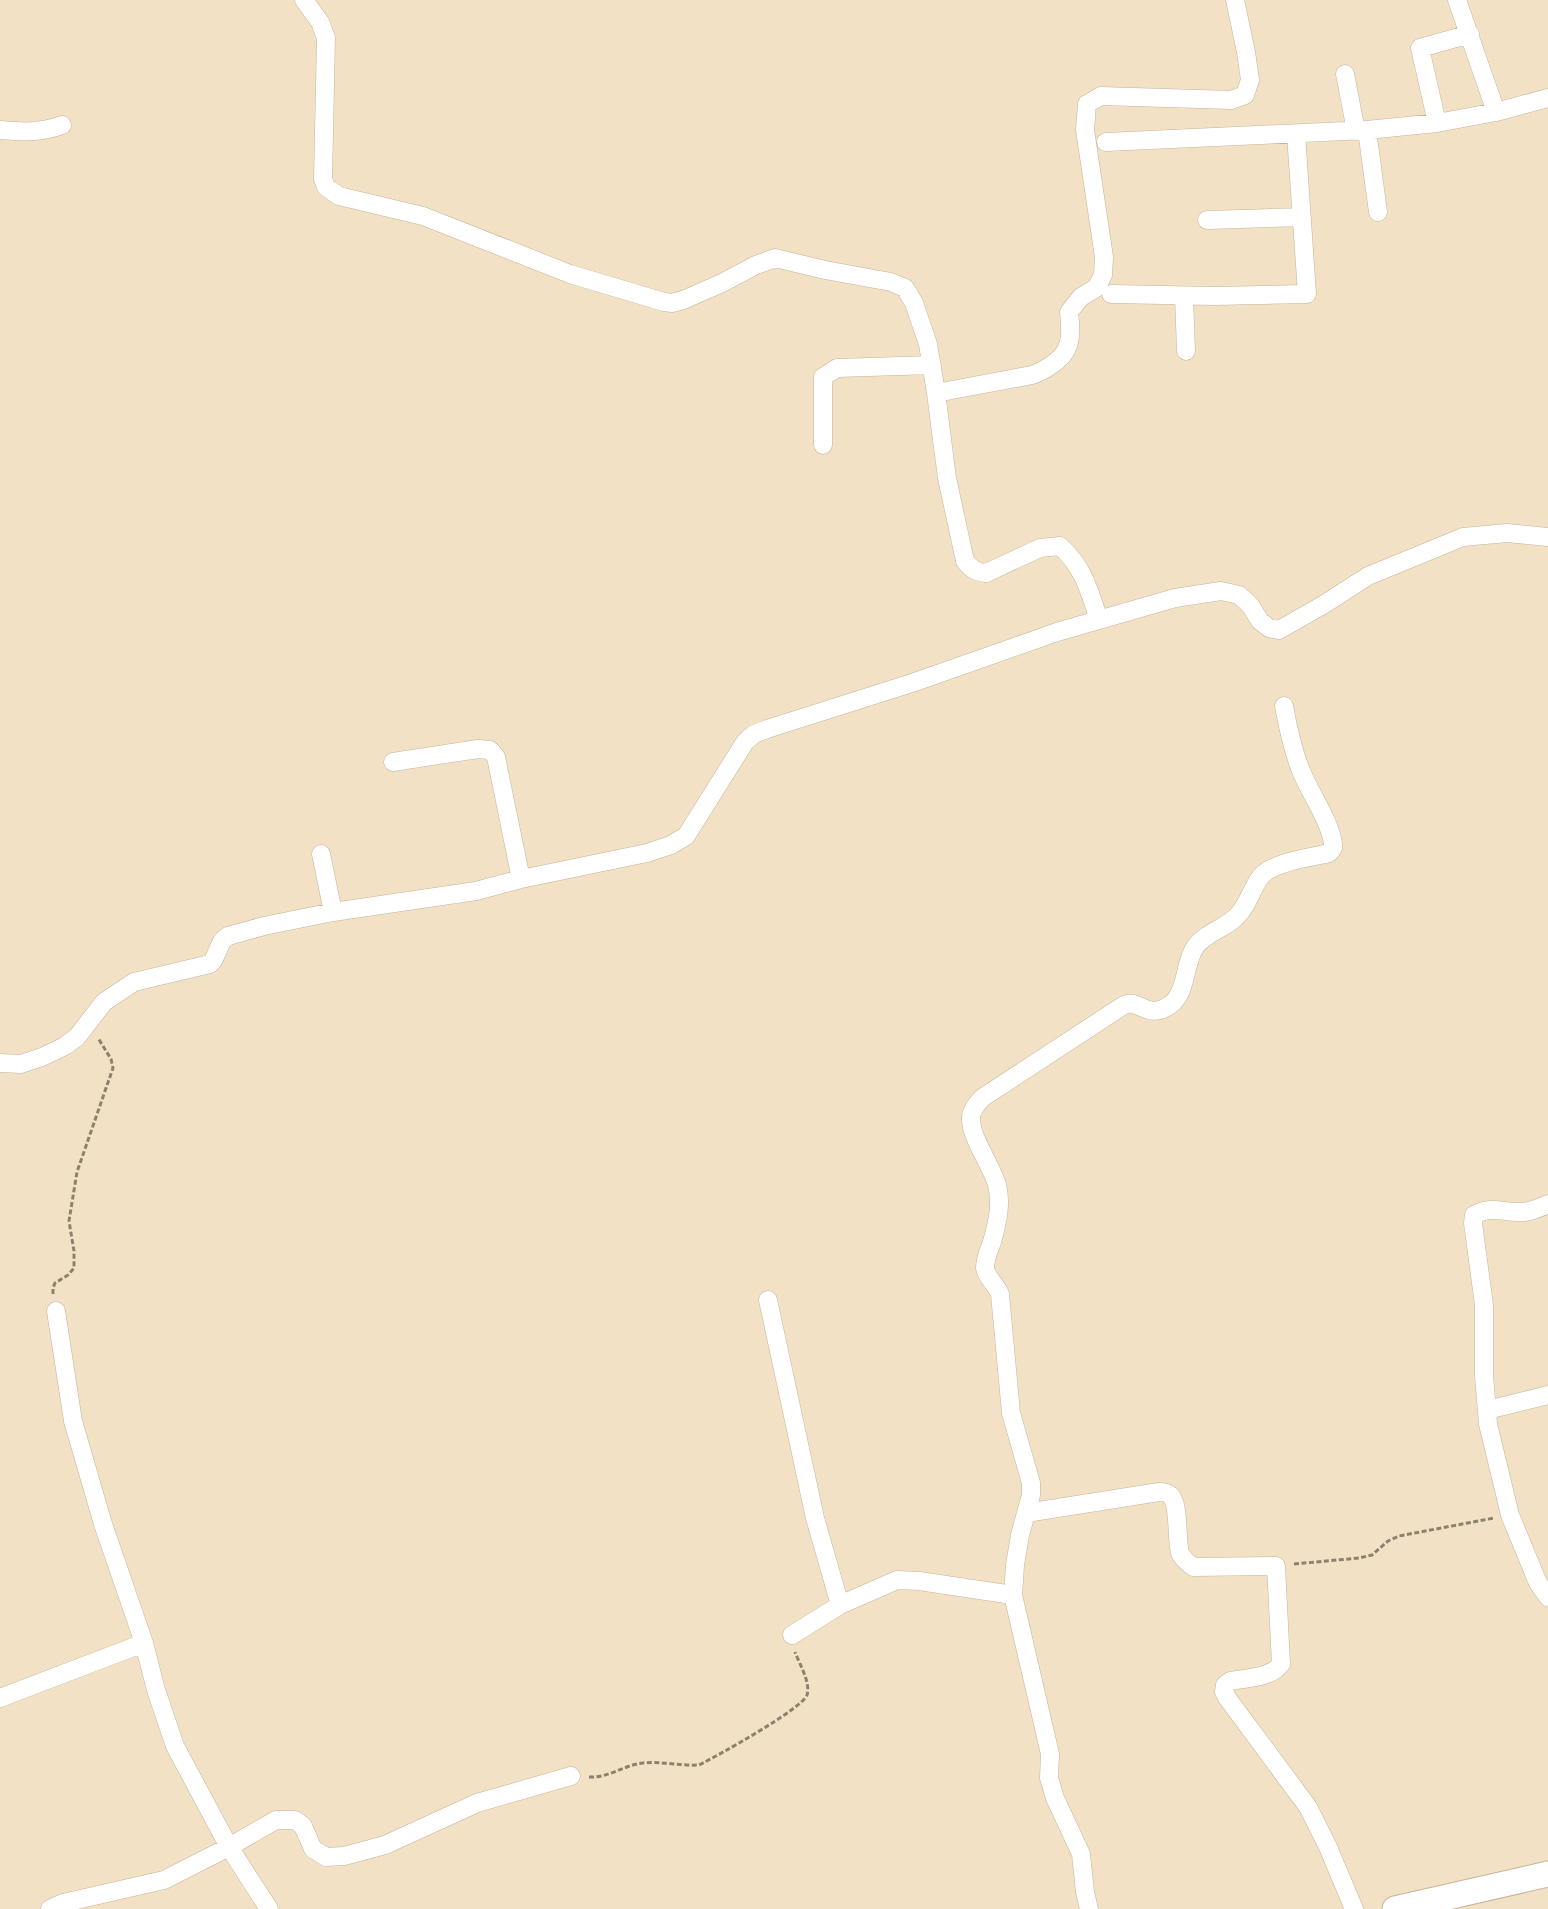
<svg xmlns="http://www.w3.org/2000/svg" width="1548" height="1909" font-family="Barlow,sans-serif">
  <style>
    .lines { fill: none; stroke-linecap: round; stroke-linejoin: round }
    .street-casing { stroke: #c5b499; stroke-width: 19 }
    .secondary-casing { stroke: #c5b499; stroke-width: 27 }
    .path { stroke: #8d816e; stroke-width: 3; stroke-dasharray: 5 2.5; stroke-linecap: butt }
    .street { stroke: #fff; stroke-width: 18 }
    .secondary { stroke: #fff; stroke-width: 25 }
  </style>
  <rect width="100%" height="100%" fill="#f3e1c5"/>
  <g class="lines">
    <g class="street-casing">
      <path id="street" d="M 304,0 L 320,22 L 326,38 L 323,179 L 326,187 L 339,196 L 423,216 L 570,274 L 664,302 L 672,303 L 683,300 L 722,283 L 756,265 L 775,258 L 825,270 L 891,282 L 905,288 L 914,303 L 928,344 L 936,393 L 947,478 L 965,561 C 971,569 976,572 986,573 L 1040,548 L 1060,546 C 1084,568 1089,590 1099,620
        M 1457,0 L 1496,112
        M 1345,74 L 1356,131
        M 1437,123 L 1420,48 L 1470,34
        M 0,130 C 23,132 40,133 62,125
        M 1367,130 L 1378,212
        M 1106,142 L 1367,130 L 1437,123 L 1496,112 L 1548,98
        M 1207,220 L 1302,217
        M 1111,294 L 1215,296 L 1307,294 L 1296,134
        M 1184,296 L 1186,351
        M 936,393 L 1032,375 C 1044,371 1062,360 1067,348 C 1072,338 1070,323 1069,312 L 1081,297 L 1096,288 L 1103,275 L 1104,257 L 1085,130 L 1087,104 L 1101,96 L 1231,100 L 1245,95 L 1250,80 L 1246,52 L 1235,0
        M 823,445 L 823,377 L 837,368 L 932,365
        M 393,762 L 478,749 L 490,750 L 496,757 L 521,879
        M 321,854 L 333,912
        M 0,1063 L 21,1064 L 42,1057 L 65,1046 L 77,1037 L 104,1002 L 134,982 L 210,964 L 213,961 L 222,941 L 228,936 L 264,926 L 333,912 L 476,891 L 521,879 L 647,853 L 671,845 L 686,836 L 745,742 L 754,734 L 767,729 L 912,683 L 1057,632 L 1175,598 L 1221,591 L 1239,595 L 1250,605 L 1260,621 L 1269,628 L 1279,630 L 1323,605 L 1368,576 L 1463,537 L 1507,533 L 1548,537
        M 1548,1204 C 1539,1208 1531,1212 1521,1212 C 1503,1213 1491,1205 1474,1215 L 1473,1223 L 1484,1305 L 1484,1376 L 1488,1424 L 1510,1515 L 1538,1583 L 1548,1597
        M 768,1300 L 815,1518 L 840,1605
        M 56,1311 L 73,1421 L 103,1524 L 144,1643 L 156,1690 L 175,1746 L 229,1847 L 269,1909
        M 1487,1410 L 1548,1395
        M 1026,1513 L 1159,1492 C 1163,1492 1167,1492 1170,1495 C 1180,1504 1176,1539 1180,1553 C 1183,1559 1188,1563 1193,1567 L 1276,1566 L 1281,1664 C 1271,1678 1246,1678 1230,1681 L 1225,1685 L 1224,1692 L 1228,1699 L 1308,1807 L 1328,1847 L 1354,1909
        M 792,1635 L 840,1605 L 897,1580 L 919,1581 L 1013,1595
        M 0,1698 L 144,1643
        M 50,1909 L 63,1903 L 164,1880 L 229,1847 L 276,1820 L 295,1820 L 303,1826 L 313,1849 L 326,1857 L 344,1856 L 385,1845 L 477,1803 L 571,1776
        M 1089,1909 L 1085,1892 L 1081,1854 L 1055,1798 L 1049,1778 L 1050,1754 L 1013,1595 L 1015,1565 L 1020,1535 L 1031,1495 L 1031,1483 L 1011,1413 L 1000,1294 C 996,1284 987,1279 985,1268 C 985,1259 989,1250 992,1242 C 997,1224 1002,1204 997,1185 C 992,1166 970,1137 971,1118 C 971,1110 977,1104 982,1098 L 1124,1005 C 1139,998 1147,1021 1170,1005 C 1187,993 1184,964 1195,947 C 1205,933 1223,929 1235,918 C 1246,909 1251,891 1259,879 C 1269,862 1310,858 1329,853 C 1332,850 1334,848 1333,844 C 1330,821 1311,795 1302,773 C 1293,752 1288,728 1284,706"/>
    </g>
    <g class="secondary-casing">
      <path id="secondary" d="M 1395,1909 L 1548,1874"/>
    </g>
    <path class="path" d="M 53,1294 L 53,1288 L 55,1283 L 68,1275 L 74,1268 L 74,1251 L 69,1221 L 77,1172 L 113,1068 L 111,1059 L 98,1038
      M 1294,1564 L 1359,1558 L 1372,1555 L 1388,1541 L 1399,1536 L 1494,1518
      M 589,1777 C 609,1778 624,1765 643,1763 C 661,1761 680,1766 699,1765 C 717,1756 802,1709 807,1695 C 811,1683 799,1663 795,1652"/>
    <use href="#street" class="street"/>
    <use href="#secondary" class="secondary"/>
  </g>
</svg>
